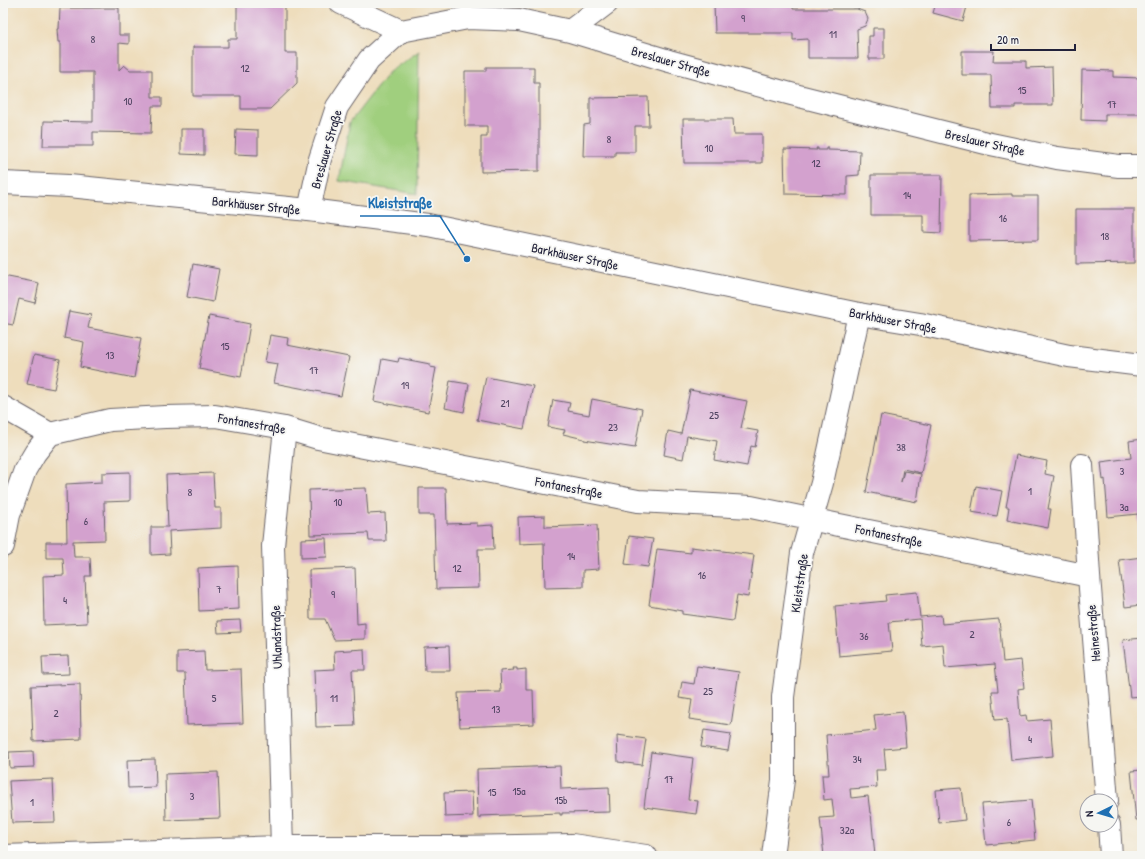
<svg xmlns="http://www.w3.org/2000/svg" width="1145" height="859" font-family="'Patrick Hand',sans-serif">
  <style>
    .green { fill: #a0cf7e; stroke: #61785c }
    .building { fill: #d3a1ce }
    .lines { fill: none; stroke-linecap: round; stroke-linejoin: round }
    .minor-casing { stroke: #696368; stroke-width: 24 }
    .tertiary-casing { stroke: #696368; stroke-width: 24 }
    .minor { stroke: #fff; stroke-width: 22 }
    .tertiary { stroke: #fff; stroke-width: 22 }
    .labels { text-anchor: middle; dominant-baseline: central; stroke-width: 3.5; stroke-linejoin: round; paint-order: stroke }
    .number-label { font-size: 11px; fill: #4e4260 }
    .street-label { font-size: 13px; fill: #22223b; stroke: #f6f6f2 }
    .leader { fill: none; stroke: #1f6fb2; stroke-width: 1.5 }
    .callout-dot { fill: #1f6fb2; stroke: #f6f6f2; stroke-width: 1.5 }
    .callout-label { font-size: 14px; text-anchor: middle; font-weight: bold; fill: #1f6fb2; stroke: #f6f6f2; stroke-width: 3.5; stroke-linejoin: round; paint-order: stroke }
  </style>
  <rect width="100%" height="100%" fill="#f6f6f2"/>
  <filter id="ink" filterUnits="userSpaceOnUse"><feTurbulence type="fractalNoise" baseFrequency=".025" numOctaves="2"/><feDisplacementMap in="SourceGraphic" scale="8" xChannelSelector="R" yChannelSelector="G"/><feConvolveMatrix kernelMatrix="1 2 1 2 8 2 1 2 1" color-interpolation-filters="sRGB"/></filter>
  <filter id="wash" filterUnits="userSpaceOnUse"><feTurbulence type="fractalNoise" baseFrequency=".012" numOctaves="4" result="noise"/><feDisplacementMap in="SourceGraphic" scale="16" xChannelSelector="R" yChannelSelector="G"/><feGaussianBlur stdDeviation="0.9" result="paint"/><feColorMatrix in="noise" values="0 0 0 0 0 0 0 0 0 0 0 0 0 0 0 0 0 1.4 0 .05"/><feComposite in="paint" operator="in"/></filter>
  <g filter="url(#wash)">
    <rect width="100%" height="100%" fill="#eeddbc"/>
    <path class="green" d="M 419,51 L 417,194 L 339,181 L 350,122 L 389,72 Z"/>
    <g id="blocks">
      <path class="building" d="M 714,3 L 793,3 L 793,9 L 857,9 L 865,12 L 868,19 L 865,26 L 857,29 L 858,58 L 808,58 L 808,39 L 793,40 L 793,33 L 715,33 Z
        M 936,3 L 968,3 L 963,21 L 933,13 Z
        M 237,5 L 285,5 L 285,53 L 297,53 L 297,83 L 270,109 L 241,109 L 241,96 L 193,96 L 193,47 L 228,47 L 228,39 L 237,39 Z
        M 60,8 L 119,8 L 119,35 L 129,35 L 129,44 L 119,43 L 119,70 L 124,65 L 130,70 L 152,70 L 152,97 L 162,97 L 162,106 L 152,106 L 151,133 L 93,132 L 93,146 L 43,146 L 44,121 L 93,122 L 93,72 L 60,72 L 60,42 L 58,42 L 57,29 L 59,29 Z
        M 873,28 L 884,28 L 884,59 L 869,59 L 869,36 L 873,36 Z
        M 962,51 L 994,51 L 993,61 L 1026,61 L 1026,68 L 1052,67 L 1053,105 L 1015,105 L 1015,108 L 992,108 L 991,75 L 962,75 Z
        M 486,67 L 534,67 L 534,83 L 539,83 L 539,171 L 481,172 L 481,137 L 487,137 L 487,126 L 465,126 L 465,71 L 486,71 Z
        M 1082,70 L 1113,71 L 1113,77 L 1141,78 L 1142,114 L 1105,114 L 1105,121 L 1081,120 Z
        M 648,97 L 649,126 L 635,126 L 635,152 L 615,152 L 615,156 L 583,156 L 584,125 L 590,124 L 590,98 Z
        M 683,119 L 733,119 L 734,134 L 762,134 L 762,163 L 684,163 Z
        M 181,129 L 204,129 L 204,155 L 181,154 Z
        M 236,129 L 258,130 L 258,155 L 235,154 Z
        M 816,148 L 818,148 L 818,150 L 826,150 L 826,148 L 828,148 L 828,150 L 860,151 L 859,175 L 847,176 L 847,195 L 785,194 L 784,149 L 817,150 Z
        M 871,175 L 942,175 L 941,233 L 923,232 L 923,215 L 871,215 Z
        M 1012,194 L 1012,196 L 1038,196 L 1038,240 L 969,241 L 969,195 Z
        M 1076,209 L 1134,209 L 1134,263 L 1076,264 Z
        M 193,264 L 219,269 L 213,302 L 187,297 Z
        M 3,276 L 39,283 L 35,303 L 19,299 L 13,325 L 3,323 Z
        M 69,311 L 91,315 L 88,328 L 141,338 L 134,378 L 80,367 L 84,342 L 64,338 Z
        M 209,316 L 250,324 L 241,377 L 199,369 Z
        M 270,335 L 288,338 L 287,345 L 349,357 L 341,396 L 274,383 L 278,364 L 265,362 Z
        M 34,355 L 60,360 L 54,389 L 27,384 Z
        M 399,358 L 430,364 L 430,367 L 436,368 L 428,412 L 374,401 L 382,359 L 398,362 Z
        M 486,377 L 533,386 L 524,429 L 477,420 Z
        M 450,381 L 469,384 L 464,412 L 445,408 Z
        M 690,390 L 747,401 L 741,428 L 758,431 L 755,447 L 751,446 L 747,466 L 714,460 L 717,441 L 687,436 L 683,459 L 664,455 L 668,431 L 681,434 Z
        M 592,399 L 642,409 L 635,448 L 584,440 L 584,439 L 563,434 L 565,430 L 548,427 L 553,400 L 570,403 L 568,411 L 589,415 Z
        M 881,415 L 931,425 L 921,473 L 903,469 L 901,482 L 904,471 L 921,474 L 917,502 L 866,492 Z
        M 1142,439 L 1142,543 L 1141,543 L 1138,514 L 1108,517 L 1105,479 L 1103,480 L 1101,462 L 1131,458 L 1129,441 Z
        M 1016,455 L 1047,461 L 1045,474 L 1054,476 L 1048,509 L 1051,509 L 1048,528 L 1007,520 L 1009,507 L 1006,507 Z
        M 130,472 L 130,501 L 104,502 L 105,540 L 73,541 L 74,557 L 90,557 L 91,576 L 85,576 L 87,623 L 44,625 L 43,576 L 64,575 L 63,558 L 46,558 L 46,542 L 67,542 L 66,484 L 102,482 L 102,473 Z
        M 213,473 L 215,508 L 221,508 L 221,528 L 169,531 L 170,554 L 151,555 L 151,527 L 168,527 L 166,475 Z
        M 976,486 L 1002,491 L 997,516 L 971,512 Z
        M 366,488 L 368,514 L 385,513 L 386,541 L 369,541 L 368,533 L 310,535 L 309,490 Z
        M 419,488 L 446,488 L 447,524 L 477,523 L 477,526 L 493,525 L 494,549 L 478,549 L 479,588 L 436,589 L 434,515 L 419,515 Z
        M 545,516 L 545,527 L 597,525 L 599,569 L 583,570 L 583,587 L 545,588 L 544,543 L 519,544 L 518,517 Z
        M 629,536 L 653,539 L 648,567 L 625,564 Z
        M 326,538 L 327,557 L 301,558 L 301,539 Z
        M 691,547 L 754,555 L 748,597 L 737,595 L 733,621 L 682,614 L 682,611 L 649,605 L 657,549 L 691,553 Z
        M 1142,557 L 1142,605 L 1125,607 L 1119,560 Z
        M 238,566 L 239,609 L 199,611 L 198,568 Z
        M 355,568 L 357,624 L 365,623 L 365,639 L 334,640 L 325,619 L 310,619 L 309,570 Z
        M 917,592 L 920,617 L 941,615 L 942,624 L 999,619 L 1003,662 L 1021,660 L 1024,688 L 1018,689 L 1020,716 L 1026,715 L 1027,721 L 1050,719 L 1053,756 L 1011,760 L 1007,719 L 995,720 L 992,691 L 998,691 L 995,664 L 945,668 L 943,644 L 922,646 L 920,619 L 889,622 L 892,651 L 839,656 L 835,606 L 886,601 L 885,595 Z
        M 240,620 L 241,632 L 218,633 L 217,621 Z
        M 1142,638 L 1142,696 L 1130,697 L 1123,640 Z
        M 449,646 L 450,671 L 425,671 L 424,647 Z
        M 364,649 L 365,670 L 352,670 L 355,726 L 316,727 L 314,670 L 335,669 L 334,651 Z
        M 204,651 L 205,670 L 241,669 L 243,723 L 187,725 L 185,673 L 177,673 L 177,652 Z
        M 68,656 L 69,674 L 43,675 L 42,657 Z
        M 697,666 L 739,672 L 731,725 L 689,719 L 692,700 L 679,698 L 682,682 L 694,684 Z
        M 513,668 L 517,668 L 517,670 L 526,669 L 526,690 L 533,690 L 534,724 L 460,727 L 458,693 L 501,692 L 500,671 L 514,670 Z
        M 80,684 L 81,739 L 33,741 L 31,686 Z
        M 903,712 L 906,747 L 884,749 L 886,770 L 876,770 L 877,787 L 850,789 L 851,798 L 868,796 L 870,813 L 871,813 L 875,856 L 824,856 L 820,818 L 834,817 L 832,799 L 824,800 L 822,775 L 829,775 L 826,735 L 876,730 L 874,715 Z
        M 704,730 L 731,734 L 728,751 L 701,747 Z
        M 617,735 L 646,739 L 642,765 L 618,762 Z
        M 33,751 L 34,767 L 10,768 L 9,752 Z
        M 651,752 L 693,758 L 688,800 L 698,801 L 696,814 L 644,807 Z
        M 155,759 L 156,787 L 128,788 L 127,760 Z
        M 560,766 L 561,789 L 609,787 L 610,812 L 562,813 L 562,815 L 560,815 L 560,813 L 480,816 L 480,818 L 478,818 L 477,769 Z
        M 1142,770 L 1142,820 L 1136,820 L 1131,771 Z
        M 218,772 L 220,818 L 166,820 L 165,774 Z
        M 53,779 L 55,822 L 12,823 L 9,781 Z
        M 961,788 L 965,820 L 939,823 L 936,790 Z
        M 472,792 L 473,816 L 445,817 L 444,793 Z
        M 1031,800 L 1035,840 L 986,845 L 982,804 Z"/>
    </g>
  </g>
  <g filter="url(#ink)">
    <use href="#blocks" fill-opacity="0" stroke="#696368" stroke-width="1"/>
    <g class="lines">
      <g class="minor-casing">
        <path id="minor" d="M 341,3 L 401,31
          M 570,31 L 607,3
          M 309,210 L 320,159 L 337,107 L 369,60 L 401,31 L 468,18 L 519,20 L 570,31 L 669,61 L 791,94 L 986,143 L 1057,158 L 1119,166 L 1142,166
          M 3,407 L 50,434
          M 1082,465 L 1089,576 L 1107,801
          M 3,546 L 9,515 L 25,470 L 35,453 L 50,434 L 110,420 L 165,417 L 215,416 L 285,428 L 318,438 L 638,501 L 751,507 L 1089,576
          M 1109,825 L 1111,856
          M 282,847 L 273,546 L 285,428
          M 3,856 L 282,847 L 456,847 L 572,845 L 646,856
          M 773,856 L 783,780 L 783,697 L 802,553 L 822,483 L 859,314"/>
      </g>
      <g class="tertiary-casing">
        <path id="tertiary" d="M 3,183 L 69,186 L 309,210 L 428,225 L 859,314 L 920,324 L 1069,356 L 1142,365"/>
      </g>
      <use href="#minor" class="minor"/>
      <use href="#tertiary" class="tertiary"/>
    </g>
  </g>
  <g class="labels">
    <g class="number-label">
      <text x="743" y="18">9</text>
      <text x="833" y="34">11</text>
      <text x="93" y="39">8</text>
      <text x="245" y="68">12</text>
      <text x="1022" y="90">15</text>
      <text x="128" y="101">10</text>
      <text x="1112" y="104">17</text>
      <text x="609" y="139">8</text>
      <text x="709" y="148">10</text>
      <text x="816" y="163">12</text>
      <text x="907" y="195">14</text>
      <text x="1003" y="218">16</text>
      <text x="1105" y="236">18</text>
      <text x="225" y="346">15</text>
      <text x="110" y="355">13</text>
      <text x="314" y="370">17</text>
      <text x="405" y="385">19</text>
      <text x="505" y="403">21</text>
      <text x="714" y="415">25</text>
      <text x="613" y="427">23</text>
      <text x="901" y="447">38</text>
      <text x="1122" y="471">3</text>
      <text x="1030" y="491">1</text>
      <text x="190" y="492">8</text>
      <text x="338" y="502">10</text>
      <text x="1124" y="507">3a</text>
      <text x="86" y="521">6</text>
      <text x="571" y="556">14</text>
      <text x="457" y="568">12</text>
      <text x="702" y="575">16</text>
      <text x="219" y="589">7</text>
      <text x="333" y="594">9</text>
      <text x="65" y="600">4</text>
      <text x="972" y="634">2</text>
      <text x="864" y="636">36</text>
      <text x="708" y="691">25</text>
      <text x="214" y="698">5</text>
      <text x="334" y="698">11</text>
      <text x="496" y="709">13</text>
      <text x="56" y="713">2</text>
      <text x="1030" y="739">4</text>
      <text x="857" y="759">34</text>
      <text x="669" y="779">17</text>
      <text x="519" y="791">15a</text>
      <text x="492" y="792">15</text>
      <text x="192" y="796">3</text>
      <text x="561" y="800">15b</text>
      <text x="32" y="802">1</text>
      <text x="1009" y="822">6</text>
      <text x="847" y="830">32a</text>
    </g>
    <g class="street-label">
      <text transform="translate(671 61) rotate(16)">Breslauer Straße</text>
      <text transform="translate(985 142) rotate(13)">Breslauer Straße</text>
      <text transform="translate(326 149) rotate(-74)">Breslauer Straße</text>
      <text transform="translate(256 205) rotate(6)">Barkhäuser Straße</text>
      <text transform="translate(575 256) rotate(12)">Barkhäuser Straße</text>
      <text transform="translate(893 320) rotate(11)">Barkhäuser Straße</text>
      <text transform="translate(252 423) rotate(10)">Fontanestraße</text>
      <text transform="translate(569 487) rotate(11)">Fontanestraße</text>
      <text transform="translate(889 535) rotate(12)">Fontanestraße</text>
      <text transform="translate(799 583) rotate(-82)">Kleiststraße</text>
      <text transform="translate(1093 633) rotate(-95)">Heinestraße</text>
      <text transform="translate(276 637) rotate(-92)">Uhlandstraße</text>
    </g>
  </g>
  <path class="leader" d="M467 259L440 216H360"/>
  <circle class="callout-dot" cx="467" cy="259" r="4"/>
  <g class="callout-label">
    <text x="400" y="208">Kleiststraße</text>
  </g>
  <rect width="1145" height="859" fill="none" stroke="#f6f6f2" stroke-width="16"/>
  <g transform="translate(1099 813) rotate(265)"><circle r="19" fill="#f6f6f2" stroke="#a1a1a9"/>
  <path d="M0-3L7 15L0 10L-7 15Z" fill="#1f6fb2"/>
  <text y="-6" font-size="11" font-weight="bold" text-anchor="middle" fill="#22223b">N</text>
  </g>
  <path d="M991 44v6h84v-6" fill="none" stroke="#22223b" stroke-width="2"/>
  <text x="997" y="44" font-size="12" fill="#22223b" stroke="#f6f6f2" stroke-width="3" paint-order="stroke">20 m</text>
</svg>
